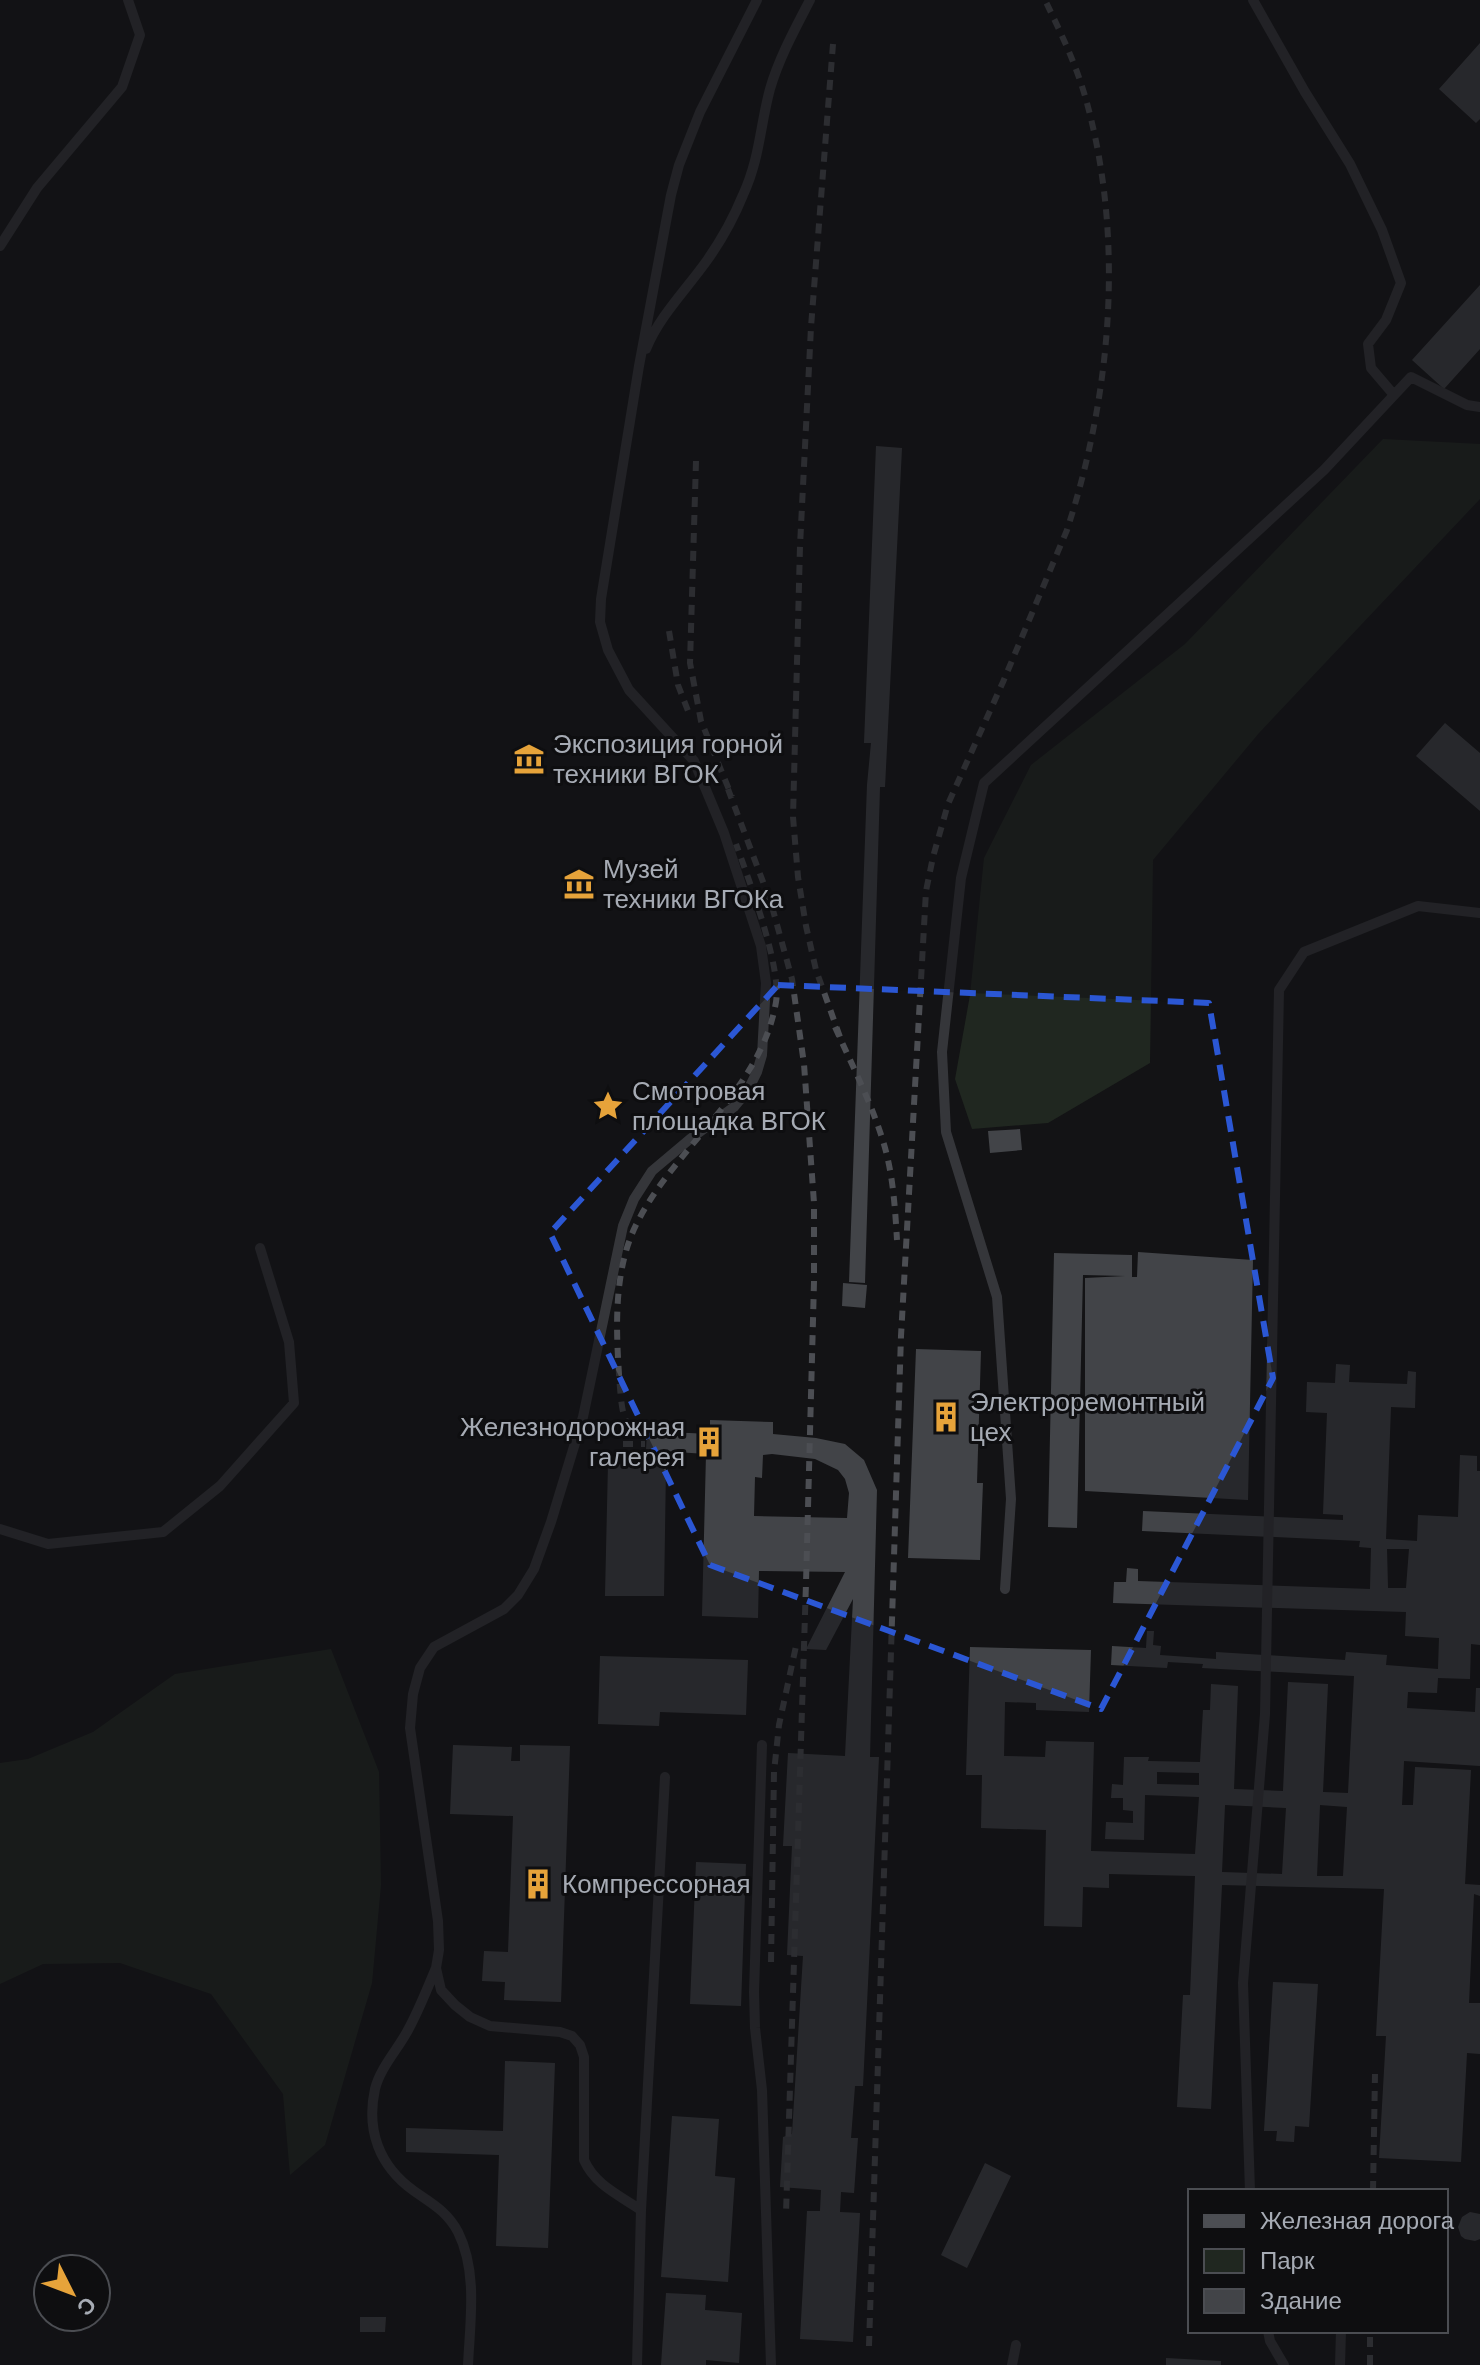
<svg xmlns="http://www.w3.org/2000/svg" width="1480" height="2365" font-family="Arial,sans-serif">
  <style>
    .green { fill: #202720 }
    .building { fill: #424448; fill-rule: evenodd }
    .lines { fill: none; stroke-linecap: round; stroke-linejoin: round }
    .lane { stroke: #35363a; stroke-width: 10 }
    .rail { stroke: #4c4e53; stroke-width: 6; stroke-dasharray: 10 8; stroke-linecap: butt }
    .marked { fill: none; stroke: #2b57d4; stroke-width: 6; stroke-dasharray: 16 10; stroke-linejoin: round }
    .labels { text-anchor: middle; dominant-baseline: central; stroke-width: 6; stroke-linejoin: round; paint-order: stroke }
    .poi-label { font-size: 26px; fill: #a6abb4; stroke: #0e0e10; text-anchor: start }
  </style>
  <rect width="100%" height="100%" fill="#131315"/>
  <path class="green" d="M 1383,439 L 1480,444 L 1480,499 L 1259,733 L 1153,860 L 1150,1063 L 1048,1123 L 972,1129 L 955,1079 L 970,995 L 984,858 L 1031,765 L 1185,644 Z
    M 331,1649 L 379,1772 L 381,1885 L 372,1983 L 325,2145 L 290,2175 L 283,2094 L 211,1994 L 120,1963 L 43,1964 L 0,1984 L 0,1763 L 28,1759 L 93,1732 L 175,1674 Z"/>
  <path class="building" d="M 1480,43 L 1480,119 L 1476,123 L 1439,89 Z
    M 1480,285 L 1480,349 L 1444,389 L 1412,360 Z
    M 876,446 L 902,448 L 885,787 L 880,787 L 865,1283 L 849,1282 L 867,785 L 871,743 L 864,743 Z
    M 1445,723 L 1480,753 L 1480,811 L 1416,756 Z
    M 1020,1129 L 1022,1150 L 990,1153 L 988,1131 Z
    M 1138,1252 L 1253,1260 L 1248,1500 L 1085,1491 L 1085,1278 L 1125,1276 L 1083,1275 L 1077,1528 L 1048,1527 L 1054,1253 L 1132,1255 L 1132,1277 L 1137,1277 Z
    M 843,1283 L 867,1285 L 865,1308 L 842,1306 Z
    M 916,1349 L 981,1351 L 977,1483 L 983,1483 L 980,1560 L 908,1558 Z
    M 1336,1364 L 1350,1365 L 1349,1382 L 1407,1384 L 1408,1371 L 1416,1372 L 1415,1408 L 1391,1407 L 1386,1539 L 1417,1541 L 1418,1515 L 1458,1517 L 1460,1455 L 1477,1456 L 1477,1471 L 1480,1471 L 1480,1645 L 1471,1644 L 1470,1679 L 1438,1678 L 1437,1693 L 1408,1692 L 1407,1708 L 1475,1712 L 1476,1688 L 1480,1688 L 1480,1766 L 1404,1761 L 1402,1805 L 1413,1805 L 1415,1767 L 1471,1770 L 1465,1884 L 1480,1885 L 1480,1896 L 1474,1894 L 1469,2003 L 1480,2003 L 1480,2054 L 1467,2053 L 1461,2162 L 1379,2158 L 1386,2036 L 1376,2036 L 1384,1889 L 1222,1885 L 1211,2109 L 1177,2107 L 1183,1995 L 1190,1995 L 1195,1876 L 1109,1874 L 1109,1888 L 1083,1887 L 1082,1927 L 1044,1926 L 1046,1830 L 981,1828 L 982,1775 L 966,1775 L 970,1647 L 1091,1650 L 1089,1712 L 1036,1710 L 1036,1703 L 1005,1702 L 1004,1756 L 1045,1757 L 1046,1741 L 1094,1742 L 1091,1851 L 1195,1854 L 1199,1797 L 1145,1795 L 1144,1840 L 1105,1839 L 1106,1822 L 1133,1823 L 1133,1811 L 1123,1810 L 1123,1798 L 1111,1798 L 1112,1784 L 1123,1785 L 1124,1757 L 1149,1757 L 1148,1761 L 1200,1762 L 1203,1710 L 1210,1710 L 1211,1684 L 1238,1686 L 1234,1789 L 1283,1791 L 1288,1682 L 1328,1684 L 1323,1792 L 1348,1793 L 1354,1676 L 1202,1668 L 1203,1664 L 1168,1662 L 1167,1668 L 1111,1665 L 1112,1646 L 1146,1648 L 1147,1631 L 1154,1631 L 1153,1645 L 1161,1646 L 1160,1655 L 1216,1659 L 1216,1652 L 1345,1660 L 1346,1652 L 1387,1655 L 1386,1665 L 1438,1669 L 1439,1638 L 1405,1636 L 1406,1612 L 1113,1603 L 1114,1582 L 1126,1582 L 1127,1568 L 1138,1569 L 1138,1581 L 1370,1589 L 1371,1548 L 1359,1547 L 1360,1541 L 1142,1531 L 1143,1511 L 1343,1520 L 1343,1515 L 1323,1514 L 1327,1413 L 1306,1412 L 1307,1382 L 1335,1383 ZM 1387,1549 L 1409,1549 L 1406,1588 L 1388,1588 ZM 1157,1772 L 1199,1773 L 1199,1785 L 1157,1784 ZM 1225,1805 L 1286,1808 L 1282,1874 L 1222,1872 ZM 1320,1805 L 1347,1807 L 1343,1876 L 1317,1876 Z
    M 710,1420 L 773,1422 L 773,1434 L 816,1438 L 845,1444 L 864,1460 L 877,1490 L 870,1757 L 879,1757 L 863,2086 L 855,2086 L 851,2138 L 858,2138 L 854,2193 L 841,2192 L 840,2212 L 860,2213 L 853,2342 L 800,2339 L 807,2211 L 820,2211 L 821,2190 L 780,2187 L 783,2137 L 792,2134 L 803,1956 L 787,1955 L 792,1846 L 783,1846 L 788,1753 L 845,1756 L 853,1599 L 826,1650 L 806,1649 L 845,1572 L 759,1571 L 758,1618 L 702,1616 L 706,1454 L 646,1450 L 647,1431 L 710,1434 ZM 772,1454 L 815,1459 L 838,1470 L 845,1479 L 849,1493 L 847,1518 L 754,1516 L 755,1477 L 762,1478 L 763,1455 Z
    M 608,1464 L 666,1465 L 664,1596 L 605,1596 Z
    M 600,1656 L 748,1660 L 746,1715 L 660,1712 L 659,1726 L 598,1724 Z
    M 453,1745 L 512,1747 L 511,1761 L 520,1761 L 520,1745 L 570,1746 L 561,2002 L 504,2000 L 505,1982 L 482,1981 L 484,1951 L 508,1952 L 513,1816 L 450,1814 Z
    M 696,1862 L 746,1864 L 741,2006 L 690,2004 Z
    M 1273,1982 L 1318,1984 L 1309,2127 L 1295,2126 L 1294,2142 L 1276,2141 L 1277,2131 L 1264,2131 Z
    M 505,2061 L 555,2063 L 548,2248 L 496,2246 L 499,2155 L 406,2152 L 406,2128 L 503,2131 Z
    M 672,2116 L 719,2119 L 715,2176 L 735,2178 L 728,2282 L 661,2277 Z
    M 985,2163 L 1011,2176 L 967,2268 L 941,2255 Z
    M 1470,2212 L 1480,2214 L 1480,2239 L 1475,2241 L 1465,2239 L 1461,2236 L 1458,2227 L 1462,2217 Z
    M 666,2293 L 706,2295 L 705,2310 L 742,2313 L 739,2363 L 706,2360 L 706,2365 L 661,2365 Z
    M 360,2317 L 386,2317 L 385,2332 L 360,2332 Z
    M 1166,2358 L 1221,2361 L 1221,2365 L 1166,2365 Z"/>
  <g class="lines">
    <path class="lane" d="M 1253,0 L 1305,92 L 1350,164 L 1382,230 L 1401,283 L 1386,320 L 1368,344 L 1371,368 L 1394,395
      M 0,246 L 37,188 L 122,87 L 140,35 L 128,0
      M 646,349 C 660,315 687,289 708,259 C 722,239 734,217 743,195 C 760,158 760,126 770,89 C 779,58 795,29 810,0
      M 0,1529 L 48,1544 L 163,1532 L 220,1486 L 294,1403 L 289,1342 L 260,1248
      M 1005,1589 L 1011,1499 L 997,1297 L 946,1132 L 942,1052 L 961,878 L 984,783 L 1324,470 L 1411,377 L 1467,405 L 1480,407
      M 762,1745 L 754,1992 L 755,2028 L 762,2090 L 771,2365
      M 436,1968 C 427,1989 419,2010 408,2030 C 398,2049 380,2068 375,2089 C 366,2130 379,2166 414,2191 C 431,2203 447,2211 458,2232 C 478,2272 470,2322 468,2365
      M 1250,2191 L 1243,1983 L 1265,1714 L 1279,990 L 1304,952 L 1418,906 L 1480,913
      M 641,2210 C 619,2195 595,2185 584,2160 L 584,2057 L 580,2045 L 572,2036 L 560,2032 L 490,2026 L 470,2017 L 455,2005 L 441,1990 L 436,1968 L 439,1950 L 438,1921 L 410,1728 L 413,1694 L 420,1668 L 434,1647 L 504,1609 L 518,1595 L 534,1569 L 551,1522 L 583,1417 L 623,1226 L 634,1199 L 652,1171 L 690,1139 L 734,1107 L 748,1090 L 757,1072 L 762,1055 L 766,983 L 761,946 L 724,833 L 694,761 L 629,690 L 608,650 L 600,622 L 601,599 L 639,366 L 671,195 L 679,165 L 700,112 L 757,0
      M 1268,2331 L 1270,2341 L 1284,2365
      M 637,2365 L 641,2210 L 665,1777
      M 1012,2365 L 1016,2345
      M 1340,2365 L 1341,2331"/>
    <path class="rail" d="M 833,44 L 811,327 L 800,546 L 793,817 L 798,877 L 806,926 L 816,970 L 840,1037
      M 696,461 L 690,663 L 701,721 L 732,797
      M 669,631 L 678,685 L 690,716
      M 728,789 L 771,903 L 792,979 L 804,1064 L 814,1203 L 814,1282 L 806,1583 L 786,2214
      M 835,1027 C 852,1065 871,1102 883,1141 C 893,1173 895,1207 897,1240
      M 646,1436 C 622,1432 622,1407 620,1388 C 616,1334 612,1270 638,1221 C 677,1145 761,1090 776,1002 C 782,968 749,880 736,844
      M 623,1444 L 645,1444
      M 771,1962 L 774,1772 L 779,1725 L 796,1646
      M 1373,2191 L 1375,2074
      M 869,2346 L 901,1336 L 926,891 L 933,857 L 948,804 L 1003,682 L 1067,530 C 1112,392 1125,236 1085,96 C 1075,62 1060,31 1045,0
      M 1370,2365 L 1370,2331"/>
  </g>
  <path d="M0 0H1480V2365H0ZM 778,985 L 1209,1003 L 1273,1378 L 1101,1709 L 710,1565 L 550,1233 Z" fill="#131315" fill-opacity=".55" fill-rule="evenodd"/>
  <path class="marked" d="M 778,985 L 1209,1003 L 1273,1378 L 1101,1709 L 710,1565 L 550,1233 Z"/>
  <defs>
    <g id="museum-bare" transform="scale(2.4)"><path d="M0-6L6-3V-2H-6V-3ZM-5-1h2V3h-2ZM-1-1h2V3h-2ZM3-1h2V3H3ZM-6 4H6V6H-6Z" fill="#e6a33a" stroke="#0e0e10" stroke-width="2.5" paint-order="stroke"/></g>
    <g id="sight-bare" transform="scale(2.4)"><path d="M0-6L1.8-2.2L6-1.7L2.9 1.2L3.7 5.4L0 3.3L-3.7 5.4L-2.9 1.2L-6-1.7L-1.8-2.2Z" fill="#e6a33a" stroke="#0e0e10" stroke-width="2.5" paint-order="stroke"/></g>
    <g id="building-bare" transform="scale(2.4)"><path d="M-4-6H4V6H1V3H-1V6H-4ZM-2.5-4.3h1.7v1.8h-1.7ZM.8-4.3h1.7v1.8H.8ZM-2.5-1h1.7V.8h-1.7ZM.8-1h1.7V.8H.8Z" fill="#e6a33a" stroke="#0e0e10" stroke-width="2.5" paint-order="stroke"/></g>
  </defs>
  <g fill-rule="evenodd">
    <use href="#museum-bare" x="529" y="759"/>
    <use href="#museum-bare" x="579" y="884"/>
    <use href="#sight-bare" x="608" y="1106"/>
    <use href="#building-bare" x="946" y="1417"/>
    <use href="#building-bare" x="709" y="1442"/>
    <use href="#building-bare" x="538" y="1884"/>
  </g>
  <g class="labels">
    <g class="poi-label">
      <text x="553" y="744">Экспозиция горной<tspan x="553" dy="30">техники ВГОК</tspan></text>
      <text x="603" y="869">Музей<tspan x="603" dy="30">техники ВГОКа</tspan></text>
      <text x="632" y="1091">Смотровая<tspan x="632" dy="30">площадка ВГОК</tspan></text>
      <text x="970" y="1402">Электроремонтный<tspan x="970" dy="30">цех</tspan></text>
      <text x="685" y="1427" text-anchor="end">Железнодорожная<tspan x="685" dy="30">галерея</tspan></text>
      <text x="562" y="1884">Компрессорная</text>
    </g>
  </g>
  <rect x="1188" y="2189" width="260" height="144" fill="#0e0e10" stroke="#4b4d52" stroke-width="2"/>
  <rect x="1204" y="2215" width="40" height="12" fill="#4c4e53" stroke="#4b4d52" stroke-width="2"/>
  <text x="1260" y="2229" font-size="24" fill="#a6abb4">Железная дорога</text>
  <rect x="1204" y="2249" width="40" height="24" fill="#202720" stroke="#4b4d52" stroke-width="2"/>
  <text x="1260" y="2269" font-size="24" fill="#a6abb4">Парк</text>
  <rect x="1204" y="2289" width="40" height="24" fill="#424448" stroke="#4b4d52" stroke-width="2"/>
  <text x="1260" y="2309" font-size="24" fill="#a6abb4">Здание</text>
  <g transform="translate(72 2293) rotate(132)"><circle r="38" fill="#0e0e10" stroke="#4b4d52" stroke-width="2"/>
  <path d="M0-6L14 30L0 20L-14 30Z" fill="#e6a33a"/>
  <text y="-12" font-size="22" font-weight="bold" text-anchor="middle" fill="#a6abb4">С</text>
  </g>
</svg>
